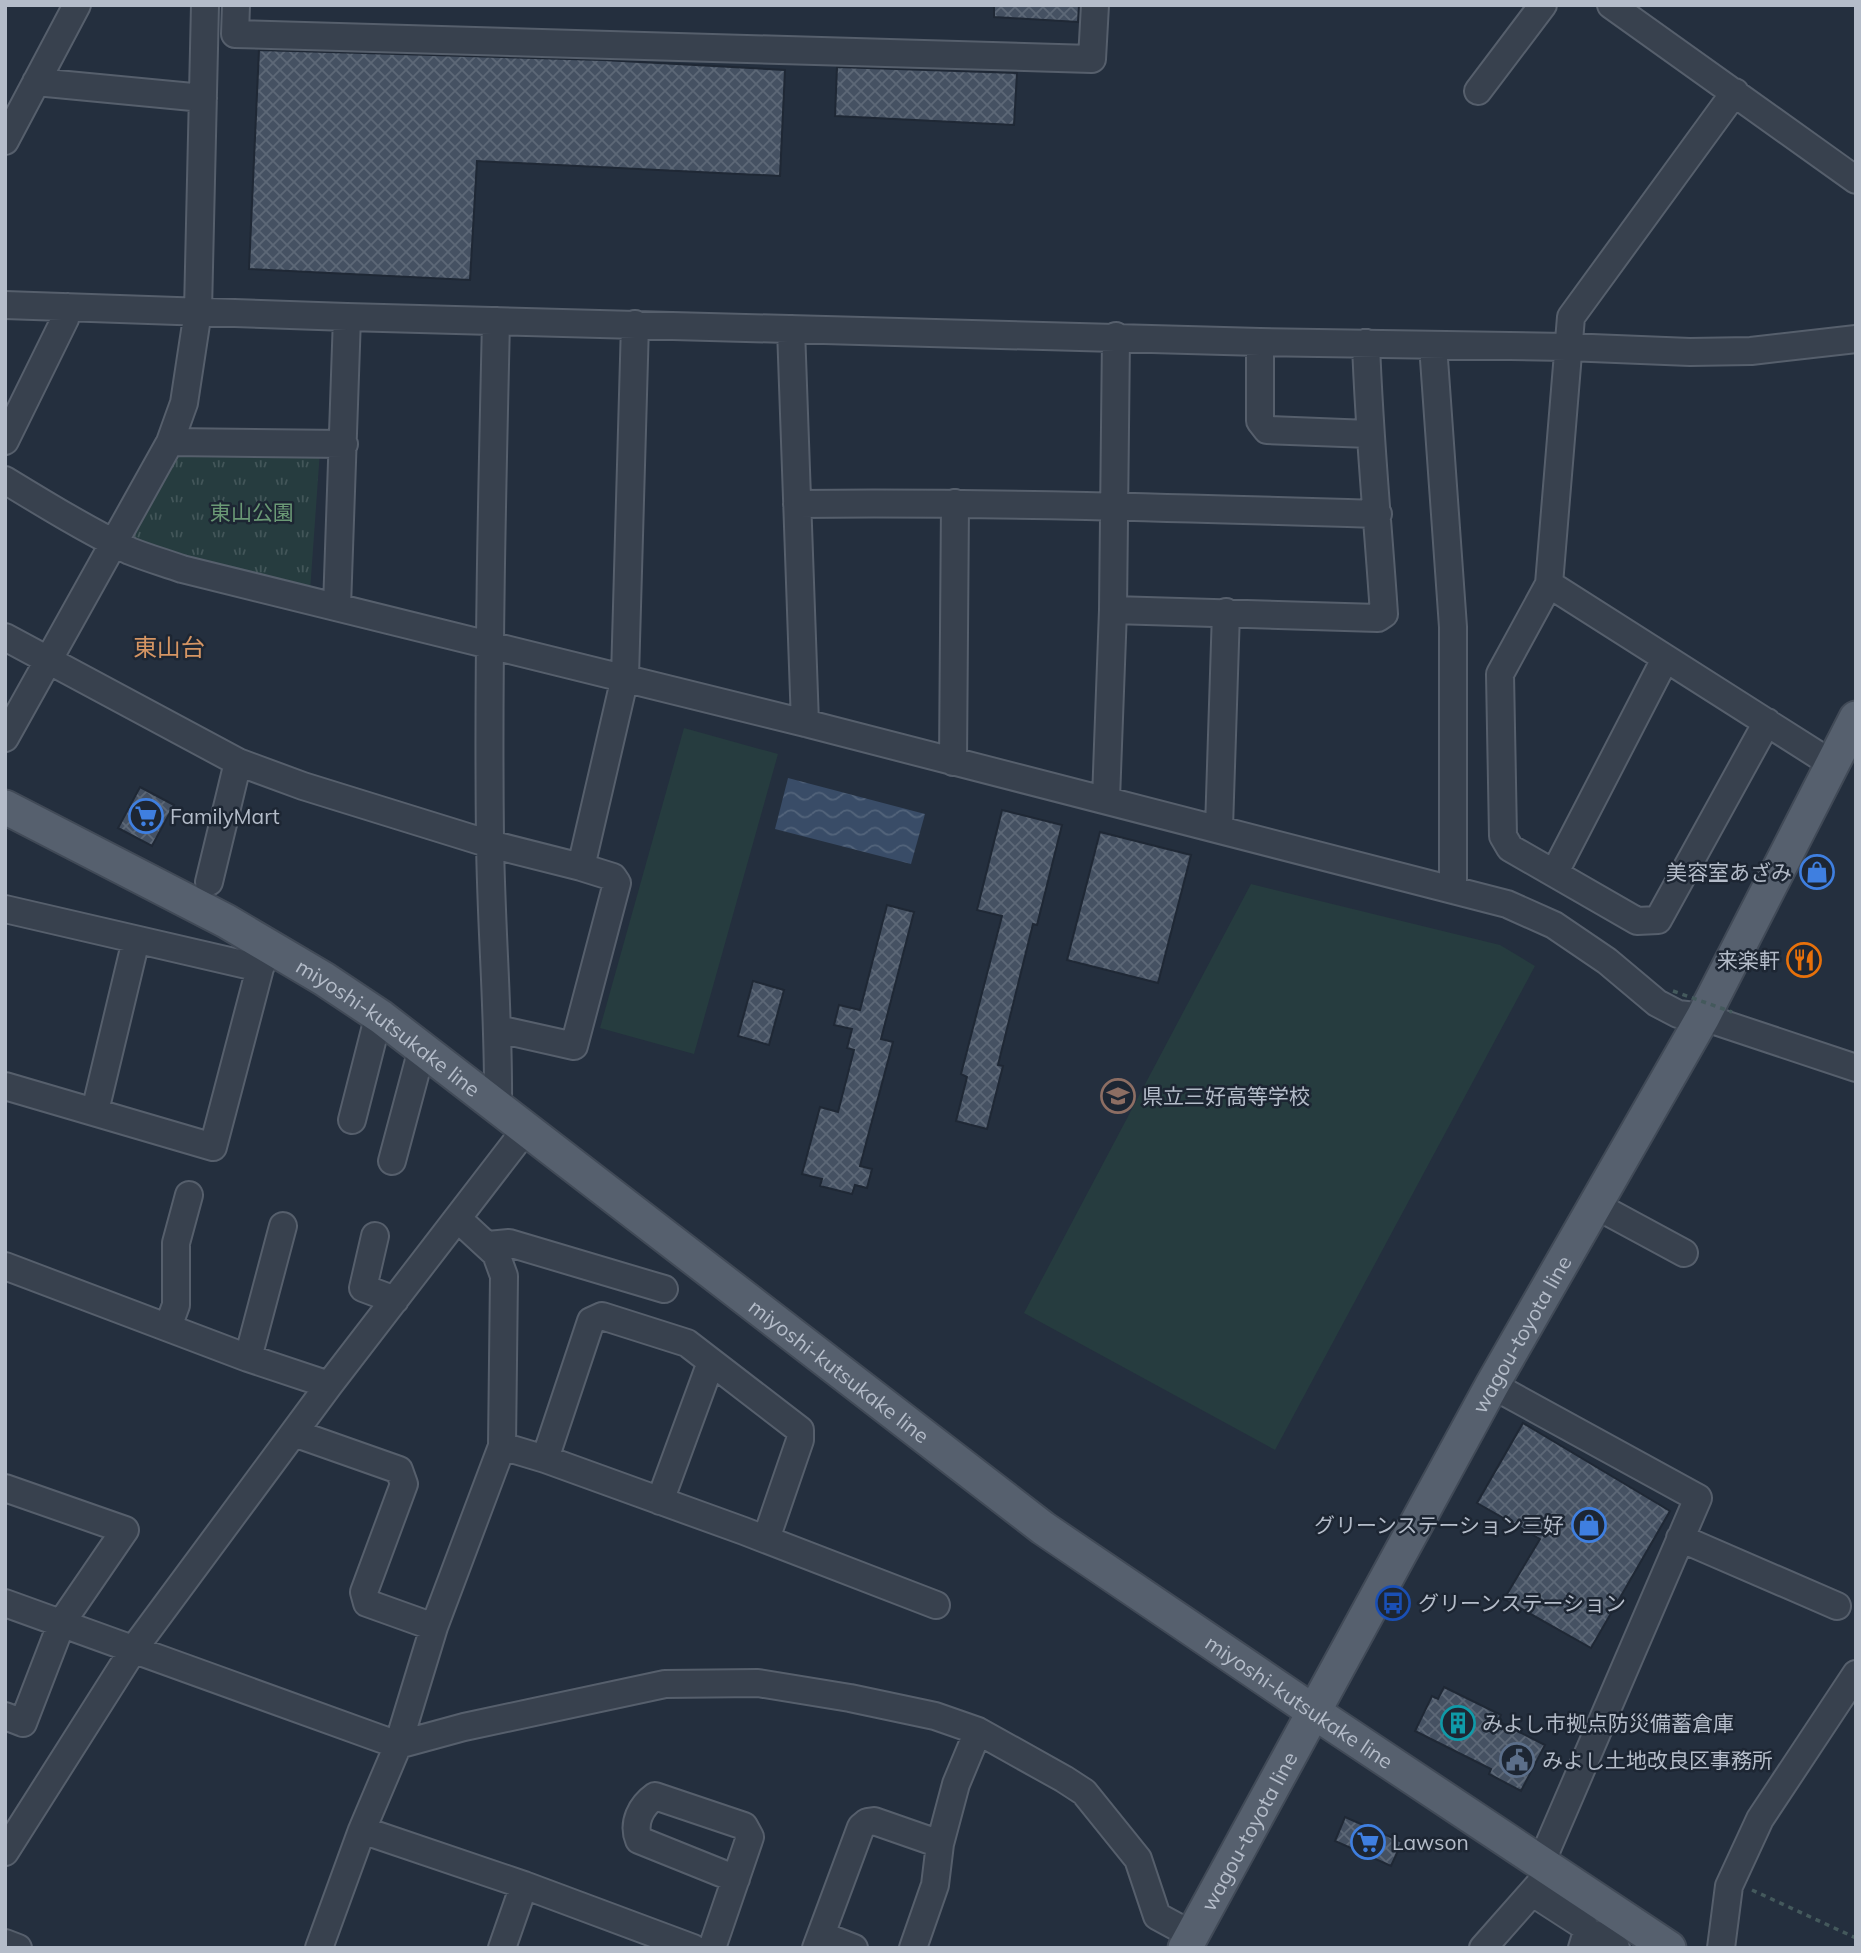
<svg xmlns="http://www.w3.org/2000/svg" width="1861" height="1953" font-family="Mulish,'Noto Sans JP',sans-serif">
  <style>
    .grass { fill: url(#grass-tufts) }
    .garden { fill: #263c3f }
    .water { fill: url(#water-waves) }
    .building { fill: url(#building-cross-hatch); stroke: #1f2835; stroke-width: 2 }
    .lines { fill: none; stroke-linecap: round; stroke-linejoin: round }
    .minor-casing { stroke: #565f6c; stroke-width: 30 }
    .major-casing { stroke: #414a57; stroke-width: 37 }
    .path { stroke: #44595c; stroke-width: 3.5; stroke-dasharray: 5 5; stroke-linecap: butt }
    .minor { stroke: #38414e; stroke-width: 26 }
    .major { stroke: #56606e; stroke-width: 33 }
    .path-bridge { stroke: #44595c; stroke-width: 3.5; stroke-dasharray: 5 5; stroke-linecap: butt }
    .labels { text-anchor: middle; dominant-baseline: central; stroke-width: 5; stroke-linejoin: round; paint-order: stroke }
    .park-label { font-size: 21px; fill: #6b9a76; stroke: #1d2633 }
    .poi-label { font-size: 21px; fill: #b4bcc9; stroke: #1d2633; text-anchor: start }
    .street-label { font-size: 21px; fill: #b4bcc9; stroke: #1d2633 }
    .quarter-label { font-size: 24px; fill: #d59563; stroke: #1d2633 }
  </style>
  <defs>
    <pattern id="grass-tufts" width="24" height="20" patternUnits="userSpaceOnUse" patternTransform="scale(1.75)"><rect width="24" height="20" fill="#263c3f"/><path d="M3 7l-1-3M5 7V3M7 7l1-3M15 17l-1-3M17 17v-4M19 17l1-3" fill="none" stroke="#435659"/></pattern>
    <pattern id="water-waves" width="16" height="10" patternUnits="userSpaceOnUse" patternTransform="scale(1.75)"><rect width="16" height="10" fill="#394c67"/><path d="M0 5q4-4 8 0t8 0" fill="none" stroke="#53647b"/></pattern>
    <pattern id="building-cross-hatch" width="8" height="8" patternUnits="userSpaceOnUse" patternTransform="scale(1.75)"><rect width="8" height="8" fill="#455162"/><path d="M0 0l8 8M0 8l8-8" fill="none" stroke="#5d6877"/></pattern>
  </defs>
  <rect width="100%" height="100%" fill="#242f3e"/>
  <path class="grass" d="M 320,450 L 310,591 L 137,544 L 130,526 L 169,455 Z"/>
  <path class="garden" d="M 684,728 L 778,754 L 694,1054 L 600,1028 Z
    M 1251,884 L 1500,945 L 1535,966 L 1275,1450 L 1024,1313 Z"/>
  <path class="water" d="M 788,778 L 925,814 L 911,864 L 775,829 Z"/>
  <path class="building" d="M 994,5 L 1079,5 L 1078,22 L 994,17 Z
    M 259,50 L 603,60 L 785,70 L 780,176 L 477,161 L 470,280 L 249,269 Z
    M 837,67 L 1017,73 L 1014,125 L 835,116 Z
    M 140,787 L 174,805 L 152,846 L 118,828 Z
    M 1002,810 L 1062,825 L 1037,925 L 1033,924 L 998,1065 L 1003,1066 L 987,1129 L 956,1121 L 967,1077 L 961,1074 L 1002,916 L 977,910 Z
    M 1100,832 L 1191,855 L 1158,983 L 1067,960 Z
    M 887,905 L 914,912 L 881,1039 L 893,1042 L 860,1166 L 872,1169 L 867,1188 L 855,1185 L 852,1194 L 820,1186 L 822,1179 L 802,1174 L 820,1107 L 838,1112 L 854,1050 L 847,1048 L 852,1029 L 834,1025 L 839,1005 L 860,1010 Z
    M 753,981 L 784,990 L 769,1045 L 738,1036 Z
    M 1523,1423 L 1670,1511 L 1591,1648 L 1504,1599 L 1540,1539 L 1477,1503 Z
    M 1444,1687 L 1501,1715 L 1498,1721 L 1545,1745 L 1521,1791 L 1489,1774 L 1491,1769 L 1415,1731 L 1432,1696 L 1438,1699 Z
    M 1345,1817 L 1402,1842 L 1391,1866 L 1335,1841 Z"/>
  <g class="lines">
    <g class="minor-casing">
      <path id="minor" d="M 236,5 L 235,34 L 1092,59 L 1095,5
        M 1611,5 L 1856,180
        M 36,82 L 203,98
        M 1478,91 L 1543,5
        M 1735,92 L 1571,317 L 1549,584 L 1832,764
        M 5,141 L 77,5
        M 5,305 L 347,317 L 1260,342 L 1567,347 L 1690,352 L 1751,351 L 1856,339
        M 496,321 C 492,494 488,667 490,840 C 491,929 499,1017 498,1105
        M 791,329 L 805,723
        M 1260,342 L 1260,421 L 1267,430 L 1369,434
        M 1433,345 L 1453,627 L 1453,890
        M 5,441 L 65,319 L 68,307
        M 170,442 L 344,444
        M 5,480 C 46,505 87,530 130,551 C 147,558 165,563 182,569 L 805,723 L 1507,904 L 1554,925 L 1607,961 L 1657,1003 L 1678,1014 L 1703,1017 L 1856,1068
        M 797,504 C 991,502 1184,508 1378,514
        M 1549,584 L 1500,674 L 1503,836 L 1510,848 L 1637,921 L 1658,920 L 1767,722
        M 337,607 L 347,317
        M 1113,610 L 1378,618 L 1384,614 C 1378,524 1369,434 1366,343
        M 5,637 L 238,762 L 303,786 L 490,844 L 581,867 L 625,677 L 635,324
        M 5,738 L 170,442 L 184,403 L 198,311 L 205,5
        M 953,762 L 955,503
        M 1106,799 L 1113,610 L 1116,336
        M 1219,828 L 1226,612
        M 1555,872 L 1665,659
        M 209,882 L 238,762
        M 5,909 L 260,968
        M 498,1029 L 574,1046 L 617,883 L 613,877 L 581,867
        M 5,1086 L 213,1147 L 260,968 L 270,945
        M 95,1111 L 136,940
        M 352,1120 L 376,1026 L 381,1017
        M 392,1161 L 419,1060 L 427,1052
        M 1597,1206 L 1684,1253
        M 375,1236 L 363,1288 L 395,1300
        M 488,1245 L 509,1243 L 664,1289
        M 5,1266 L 248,1358 L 329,1385
        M 168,1327 L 176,1305 L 176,1243 L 189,1195
        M 248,1358 L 283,1226
        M 1492,1385 L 1698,1498 L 1541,1863
        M 294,1433 L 399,1470 L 404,1484 L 364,1592 L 367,1603 L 434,1627
        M 502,1446 L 545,1459 L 744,1531 L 936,1605
        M 545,1459 L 591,1321 L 602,1316 L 687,1343 L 800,1430 L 800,1440 L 766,1539
        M 5,1488 L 125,1530 L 62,1622 L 23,1723 L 5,1716
        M 660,1501 L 711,1362
        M 1680,1538 L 1837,1606
        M 5,1603 L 398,1745 L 464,1727 L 665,1684 L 758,1683 L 850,1698 L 935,1716 L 978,1731 L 1064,1779 L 1084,1792 L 1138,1859 L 1157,1916 L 1192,1935
        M 362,1830 L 524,1885 L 693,1948
        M 5,1852 L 133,1650 L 329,1385 L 526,1129
        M 1533,1893 L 1584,1926 L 1586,1935
        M 821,1935 L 854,1948
        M 5,1943 L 18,1948
        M 319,1948 L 362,1830 L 398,1745 L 434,1627 L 502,1446 L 504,1276 L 496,1254 L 458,1219
        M 502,1948 L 524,1885
        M 712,1948 L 750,1837 L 744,1826 L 655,1796 C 641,1806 632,1823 639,1840 L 736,1879
        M 816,1948 L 861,1827 L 867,1822 L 874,1821 L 940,1844
        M 913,1948 L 935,1885 L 940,1844 L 956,1784 L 978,1731
        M 1483,1948 L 1552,1870
        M 1582,1948 L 1586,1935 L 1597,1935 L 1616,1948
        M 1721,1948 L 1729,1886 L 1760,1819 L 1856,1674"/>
    </g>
    <g class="major-casing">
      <g id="major">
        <path id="s1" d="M 5,807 L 226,921 L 324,979 L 381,1017 L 1043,1528 L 1314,1712 L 1669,1948"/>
        <path id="s2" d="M 1185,1948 L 1492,1385 L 1703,1017 L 1856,718"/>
      </g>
    </g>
    <path class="path" d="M 1752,1890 L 1856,1938"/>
    <use href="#minor" class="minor"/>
    <use href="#major" class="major"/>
    <path class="path-bridge" d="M 1673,991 L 1732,1012"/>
  </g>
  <defs>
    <g id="supermarket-ring" transform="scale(1.75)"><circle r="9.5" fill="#1d2633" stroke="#3f7fe0" stroke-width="1.5"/><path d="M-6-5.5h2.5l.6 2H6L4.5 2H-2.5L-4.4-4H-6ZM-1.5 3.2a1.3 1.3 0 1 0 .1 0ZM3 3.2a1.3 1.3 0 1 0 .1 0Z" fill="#3f7fe0"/></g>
    <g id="shop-ring" transform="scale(1.75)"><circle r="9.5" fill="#1d2633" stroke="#3f7fe0" stroke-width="1.5"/><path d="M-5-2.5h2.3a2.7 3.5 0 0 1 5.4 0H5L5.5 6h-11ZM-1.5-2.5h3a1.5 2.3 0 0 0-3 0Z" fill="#3f7fe0"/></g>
    <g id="restaurant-ring" transform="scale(1.75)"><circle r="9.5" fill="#1d2633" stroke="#e8710a" stroke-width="1.5"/><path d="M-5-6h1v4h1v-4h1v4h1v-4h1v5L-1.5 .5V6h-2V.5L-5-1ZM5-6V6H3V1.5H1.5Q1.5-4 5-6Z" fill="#e8710a"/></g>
    <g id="school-ring" transform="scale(1.75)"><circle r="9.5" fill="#1d2633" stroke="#8d6e63" stroke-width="1.5"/><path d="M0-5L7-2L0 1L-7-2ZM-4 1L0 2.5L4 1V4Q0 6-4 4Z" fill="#8d6e63"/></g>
    <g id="bus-ring" transform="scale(1.75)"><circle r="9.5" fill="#1d2633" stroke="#1a4fb4" stroke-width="1.5"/><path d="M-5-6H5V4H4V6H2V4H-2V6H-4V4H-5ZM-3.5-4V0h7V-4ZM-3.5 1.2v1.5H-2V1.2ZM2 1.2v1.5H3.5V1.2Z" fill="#1a4fb4"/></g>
    <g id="building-ring" transform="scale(1.75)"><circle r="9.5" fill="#1d2633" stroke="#0f9aa8" stroke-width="1.5"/><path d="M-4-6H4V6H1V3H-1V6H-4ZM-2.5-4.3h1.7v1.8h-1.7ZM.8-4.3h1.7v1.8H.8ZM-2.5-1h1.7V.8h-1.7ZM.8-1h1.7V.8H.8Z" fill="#0f9aa8"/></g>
    <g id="civic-ring" transform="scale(1.75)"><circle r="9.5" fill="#1d2633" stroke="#5c6f8a" stroke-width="1.5"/><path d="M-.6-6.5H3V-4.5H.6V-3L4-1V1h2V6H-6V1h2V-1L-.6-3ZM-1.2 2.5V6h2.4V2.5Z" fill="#5c6f8a"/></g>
  </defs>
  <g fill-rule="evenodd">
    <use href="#supermarket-ring" x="146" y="816"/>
    <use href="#shop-ring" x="1817" y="872"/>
    <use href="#restaurant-ring" x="1804" y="960"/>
    <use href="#school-ring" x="1118" y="1096"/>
    <use href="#shop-ring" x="1589" y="1525"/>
    <use href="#bus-ring" x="1393" y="1603"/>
    <use href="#building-ring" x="1458" y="1723"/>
    <use href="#civic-ring" x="1517" y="1760"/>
    <use href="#supermarket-ring" x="1368" y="1842"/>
  </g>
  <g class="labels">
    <g class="park-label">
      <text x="252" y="512">東山公園</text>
    </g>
    <g class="poi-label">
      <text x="170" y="816">FamilyMart</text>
      <text x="1792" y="872" text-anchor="end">美容室あざみ</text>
      <text x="1780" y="960" text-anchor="end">来楽軒</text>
      <text x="1142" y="1096">県立三好高等学校</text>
      <text x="1564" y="1525" text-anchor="end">グリーンステーション三好</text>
      <text x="1418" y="1603">グリーンステーション</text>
      <text x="1482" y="1723">みよし市拠点防災備蓄倉庫</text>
      <text x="1542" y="1760">みよし土地改良区事務所</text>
      <text x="1392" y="1842">Lawson</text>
    </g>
    <g class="street-label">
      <text stroke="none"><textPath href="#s1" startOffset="443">miyoshi-kutsukake line</textPath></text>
      <text stroke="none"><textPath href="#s2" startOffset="700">wagou-toyota line</textPath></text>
      <text stroke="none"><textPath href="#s1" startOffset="1010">miyoshi-kutsukake line</textPath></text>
      <text stroke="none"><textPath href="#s1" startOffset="1577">miyoshi-kutsukake line</textPath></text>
      <text stroke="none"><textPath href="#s2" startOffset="133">wagou-toyota line</textPath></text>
    </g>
    <g class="quarter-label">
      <text x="169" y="647">東山台</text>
    </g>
  </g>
  <rect width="1861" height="1953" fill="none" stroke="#b4bcc9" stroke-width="14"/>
</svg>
